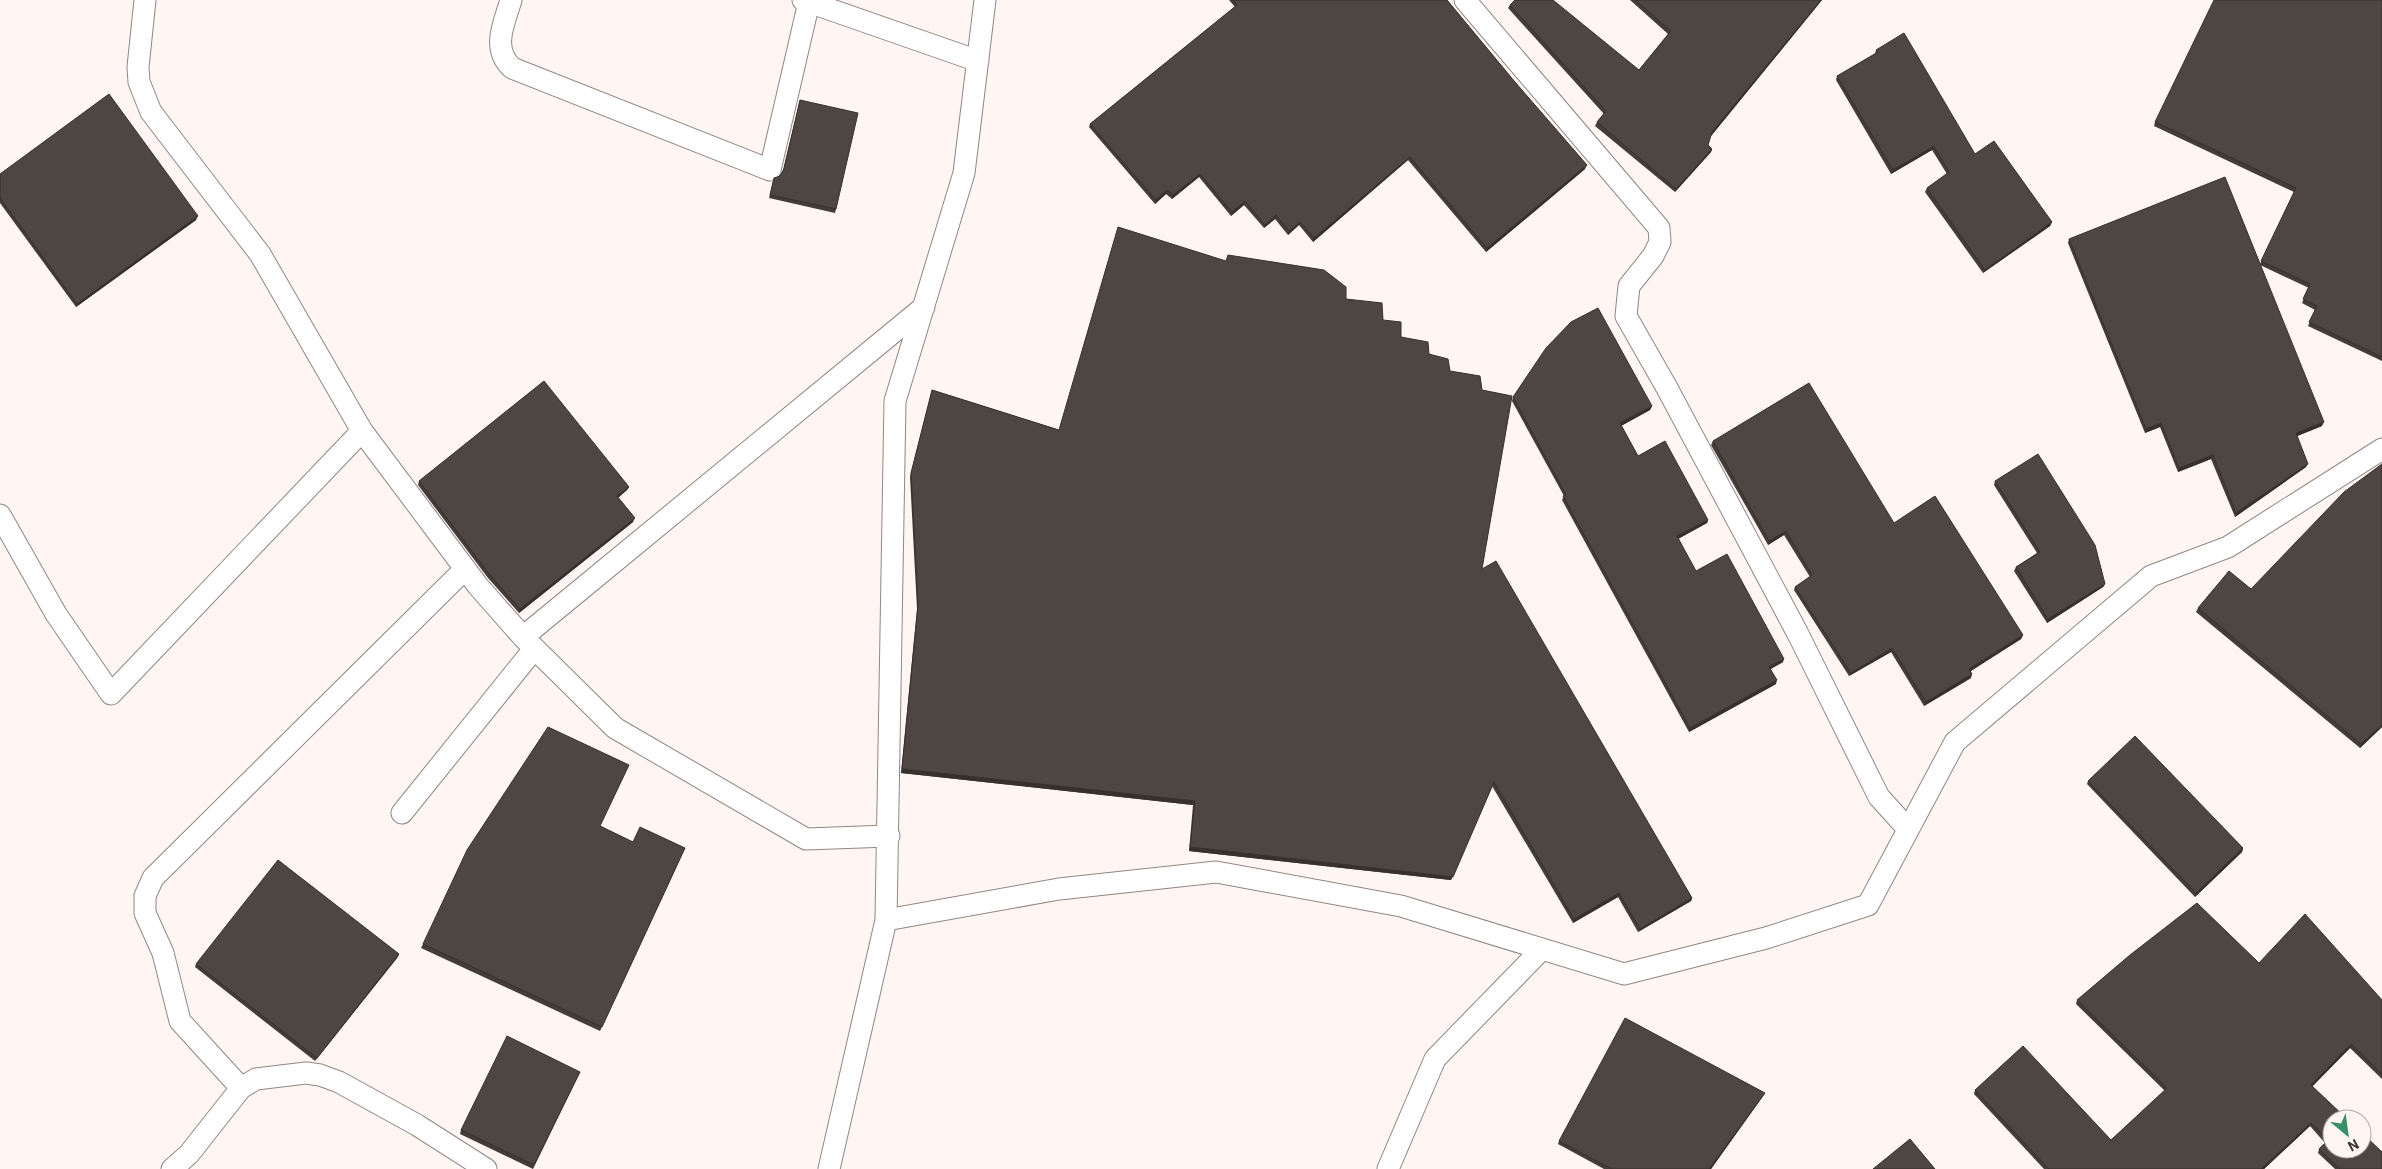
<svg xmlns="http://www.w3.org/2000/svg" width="2382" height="1169" font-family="Roboto,sans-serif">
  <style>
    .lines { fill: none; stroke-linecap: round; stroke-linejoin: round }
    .minor-casing { stroke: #908784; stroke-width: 23 }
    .minor { stroke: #fff; stroke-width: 21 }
    .wall { fill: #423c3a }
    .shaded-wall { fill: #36312f }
    .building { fill: #4d4643; stroke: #36312f }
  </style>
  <rect width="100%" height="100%" fill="#fff5f2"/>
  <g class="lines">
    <g class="minor-casing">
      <path id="minor" d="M 145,0 L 138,67 L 139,82 L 151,112 L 260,254 L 362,431 L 478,586 L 523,637 L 615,728 L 806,839 L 889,836
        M 511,0 C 504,24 491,48 512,68 L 770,170 L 809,2
        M 803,0 L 978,61
        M 985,0 L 964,173 L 895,401 L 886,920 L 1059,889 L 1216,872 L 1401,906 L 1624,974 L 1766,938 L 1868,905 L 1955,742 L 2151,576 L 2228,547 L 2382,449
        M 1465,0 L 1659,228 L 1660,242 L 1653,256 L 1629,286 L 1626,316 L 1667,388 L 1798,634 L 1879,797 L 1908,829
        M 0,515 L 56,614 L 111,694 L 362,431
        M 523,637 L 924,307
        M 402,813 L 534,649
        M 241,1088 L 180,1021 L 163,953 L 145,913 L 145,896 L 153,878 L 465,569
        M 172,1169 L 189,1154 L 241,1088 L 256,1079 L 306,1073 L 320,1075 L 339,1082 L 417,1125 L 486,1169
        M 829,1169 L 886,920
        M 1388,1169 L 1435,1059 L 1542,949"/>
    </g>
    <use href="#minor" class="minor"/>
  </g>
  <path class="wall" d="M 1229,0 L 1447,0 L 1585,169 L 1486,252 L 1408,160 L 1313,242 L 1299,225 L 1288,235 L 1275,219 L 1264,228 L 1244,205 L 1231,216 L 1199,177 L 1172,199 L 1166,194 L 1155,204 L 1089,127 L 1090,124 L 1235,7 Z
    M 1630,0 L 1822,0 L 1711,136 L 1708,145 L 1712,149 L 1711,152 L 1675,192 L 1595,126 L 1597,122 L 1604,114 L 1508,8 L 1510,5 L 1639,70 L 1668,34 Z
    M 2382,0 L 2382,361 L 2308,326 L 2315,310 L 2302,303 L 2309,288 L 2260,265 L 2322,426 L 2297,436 L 2306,467 L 2235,517 L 2211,459 L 2178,472 L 2160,427 L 2145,433 L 2068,243 L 2069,239 L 2260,264 L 2294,192 L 2154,126 L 2155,122 Z
    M 1876,50 L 1975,154 L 2052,222 L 2050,226 L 1983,273 L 1925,192 L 1927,188 L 1947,174 L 1932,150 L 1891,174 L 1836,80 L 1837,76 L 1875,54 Z
    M 800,100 L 836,209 L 835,213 L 769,198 L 774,178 L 780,176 L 783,170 Z
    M 0,174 L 196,220 L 76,307 L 0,203 Z
    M 1346,299 L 1383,320 L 1401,337 L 1429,354 L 1450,371 L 1482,569 L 1692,898 L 1691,901 L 1638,932 L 1618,897 L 1573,923 L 1492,786 L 1451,880 L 1189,851 L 1193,805 L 901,773 L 917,609 L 910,477 L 932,390 L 1059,430 Z
    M 1513,397 L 1652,406 L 1650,410 L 1621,426 L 1638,456 L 1708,520 L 1707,523 L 1678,539 L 1696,571 L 1783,662 L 1771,669 L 1776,684 L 1689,732 L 1562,500 L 1564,496 L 1512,401 Z
    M 1713,441 L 1894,523 L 2023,635 L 2021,639 L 1970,671 L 1971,678 L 1924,706 L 1891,652 L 1849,676 L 1794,590 L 1795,587 L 1810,577 L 1784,535 L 1768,545 L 1711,445 Z
    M 2382,464 L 2382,727 L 2360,748 L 2196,612 L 2198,608 L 2251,589 Z
    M 419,481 L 629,487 L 627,490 L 618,498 L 633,522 L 519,613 L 488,578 L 418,485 Z
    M 1995,481 L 2105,584 L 2103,587 L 2047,623 L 2014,571 L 2016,567 L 2037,553 L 1994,485 Z
    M 2088,781 L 2243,848 L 2242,852 L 2195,897 L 2087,784 Z
    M 600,826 L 633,842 L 685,848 L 600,1031 L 421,948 L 423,944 Z
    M 399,954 L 397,958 L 315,1061 L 195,967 L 196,964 Z
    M 2259,963 L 2382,1000 L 2382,1079 L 2350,1048 L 2312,1086 L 2382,1169 L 2335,1169 L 2318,1153 L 2319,1149 L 2325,1143 L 2310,1126 L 2264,1169 L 2044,1169 L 1974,1094 L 1975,1090 L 2111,1140 L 2165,1091 L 2076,1004 L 2077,1000 Z
    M 580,1072 L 533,1169 L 460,1134 L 461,1130 Z
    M 1763,1096 L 1711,1169 L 1604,1169 L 1558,1144 L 1559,1141 Z"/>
  <path class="shaded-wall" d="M 1821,0 L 1822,0 L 1711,136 L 1712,132 Z
    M 1934,146 L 1932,150 L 1891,174 L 1893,170 Z
    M 1712,149 L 1711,152 L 1675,192 L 1676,189 Z
    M 1410,157 L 1408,160 L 1313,242 L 1314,238 Z
    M 1587,165 L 1585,169 L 1486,252 L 1487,248 Z
    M 1200,174 L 1199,177 L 1172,199 L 1173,195 Z
    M 1167,190 L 1166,194 L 1155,204 L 1156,200 Z
    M 1245,201 L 1244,205 L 1231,216 L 1232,212 Z
    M 1276,215 L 1275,219 L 1264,228 L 1265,225 Z
    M 198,216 L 196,220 L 76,307 L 77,304 Z
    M 1300,222 L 1299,225 L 1288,235 L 1289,231 Z
    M 2052,222 L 2050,226 L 1983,273 L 1985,270 Z
    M 1652,406 L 1650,410 L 1619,427 L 1620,423 Z
    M 2324,422 L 2322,426 L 2295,437 L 2296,433 Z
    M 2161,423 L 2160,427 L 2145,433 L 2146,429 Z
    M 2213,455 L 2211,459 L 2178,472 L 2179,468 Z
    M 2308,464 L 2306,467 L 2235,517 L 2236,513 Z
    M 629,487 L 627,490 L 615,500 L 617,496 Z
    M 635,518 L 633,522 L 519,613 L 520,609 Z
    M 1708,520 L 1707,523 L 1676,540 L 1677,536 Z
    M 1786,531 L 1784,535 L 1768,545 L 1769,541 Z
    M 2105,584 L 2103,587 L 2047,623 L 2048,619 Z
    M 2023,635 L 2021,639 L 1968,673 L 1969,669 Z
    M 1892,648 L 1891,652 L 1849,676 L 1851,673 Z
    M 1784,659 L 1783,662 L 1768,670 L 1769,667 Z
    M 1972,674 L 1971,678 L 1924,706 L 1926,702 Z
    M 1777,680 L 1776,684 L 1689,732 L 1690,728 Z
    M 2382,725 L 2382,727 L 2360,748 L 2361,744 Z
    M 902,769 L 1195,801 L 1193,805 L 901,773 Z
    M 1494,782 L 1451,880 L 1189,851 L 1190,847 Z
    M 2243,848 L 2242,852 L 2195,897 L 2196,893 Z
    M 1619,893 L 1618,897 L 1573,923 L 1574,919 Z
    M 1692,898 L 1691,901 L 1638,932 L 1640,929 Z
    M 399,954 L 397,958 L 315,1061 L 317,1058 Z
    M 2351,1044 L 2350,1048 L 2310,1089 L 2311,1085 Z
    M 1765,1093 L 1763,1096 L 1711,1169 L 1709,1169 Z
    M 2311,1123 L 2310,1126 L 2264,1169 L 2261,1169 Z"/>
  <path class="building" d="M 1233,0 L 1447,0 L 1515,82 L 1587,165 L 1487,248 L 1410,157 L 1314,238 L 1300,222 L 1289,231 L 1276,215 L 1265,225 L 1245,201 L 1232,212 L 1200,174 L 1173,195 L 1167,190 L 1156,200 L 1090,124 L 1237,5 Z
    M 1515,0 L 1553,0 L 1639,70 L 1671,31 L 1635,0 L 1821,0 L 1712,132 L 1708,145 L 1712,149 L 1676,189 L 1597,122 L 1606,111 L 1510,5 Z
    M 2214,0 L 2382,0 L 2382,357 L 2309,322 L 2317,306 L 2303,299 L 2310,284 L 2261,261 L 2296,188 L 2155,122 Z
    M 1904,33 L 1975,154 L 1994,141 L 2052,222 L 1985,270 L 1927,188 L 1949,172 L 1934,146 L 1893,170 L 1837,76 L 1878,52 L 1876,50 Z
    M 109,94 L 198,216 L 77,304 L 0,198 L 0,174 Z
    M 800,100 L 858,113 L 836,209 L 770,195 L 774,178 L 780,176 L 784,169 Z
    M 2225,177 L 2324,422 L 2296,433 L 2308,464 L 2236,513 L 2213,455 L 2179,468 L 2161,423 L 2146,429 L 2069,239 Z
    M 1118,227 L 1226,261 L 1228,255 L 1324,270 L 1346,287 L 1346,299 L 1382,303 L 1383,320 L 1401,322 L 1401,337 L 1428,342 L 1429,354 L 1448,359 L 1450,371 L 1480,376 L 1482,390 L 1512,396 L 1482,569 L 1496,561 L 1692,898 L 1640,929 L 1619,893 L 1574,919 L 1494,782 L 1453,877 L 1190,847 L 1195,801 L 902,769 L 918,605 L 911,473 L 932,390 L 1059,430 Z
    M 1598,308 L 1652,406 L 1620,423 L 1638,456 L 1665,441 L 1708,520 L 1677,536 L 1696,571 L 1727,554 L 1784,659 L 1769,667 L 1777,680 L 1690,728 L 1563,496 L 1566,495 L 1513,397 L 1546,348 L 1571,322 Z
    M 544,381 L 629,487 L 617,496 L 635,518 L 520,609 L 489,574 L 419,481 Z
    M 1809,383 L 1894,523 L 1935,496 L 2023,635 L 1969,669 L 1972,674 L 1926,702 L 1892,648 L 1851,673 L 1795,587 L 1812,575 L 1786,531 L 1769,541 L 1713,441 Z
    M 2038,454 L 2095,545 L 2105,584 L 2048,619 L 2016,567 L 2040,552 L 1995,481 Z
    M 2382,464 L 2382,725 L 2361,744 L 2198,608 L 2229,571 L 2251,589 L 2344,492 Z
    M 548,727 L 629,765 L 600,826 L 633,842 L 640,827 L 685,848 L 602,1027 L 423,944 L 467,850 Z
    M 2135,736 L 2243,848 L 2196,893 L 2088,781 Z
    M 278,860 L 399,954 L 317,1058 L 196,964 Z
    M 2197,903 L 2259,963 L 2305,914 L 2382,1000 L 2382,1074 L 2351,1044 L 2311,1085 L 2347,1119 L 2332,1119 L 2332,1149 L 2362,1149 L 2362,1133 L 2382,1152 L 2382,1169 L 2340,1169 L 2319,1149 L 2328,1140 L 2311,1123 L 2261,1169 L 2049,1169 L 1975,1090 L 2023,1046 L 2111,1140 L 2167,1088 L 2077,1000 L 2130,955 Z
    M 1625,1018 L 1765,1093 L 1709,1169 L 1612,1169 L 1559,1141 Z
    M 507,1036 L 580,1072 L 534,1165 L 461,1130 Z
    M 1910,1139 L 1935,1169 L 1873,1169 Z"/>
  <g transform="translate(2347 1134) rotate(151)"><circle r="24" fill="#fff5f2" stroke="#b0a8a6"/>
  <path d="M0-4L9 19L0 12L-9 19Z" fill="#389066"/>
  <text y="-8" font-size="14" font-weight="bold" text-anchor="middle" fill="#393534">N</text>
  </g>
</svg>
